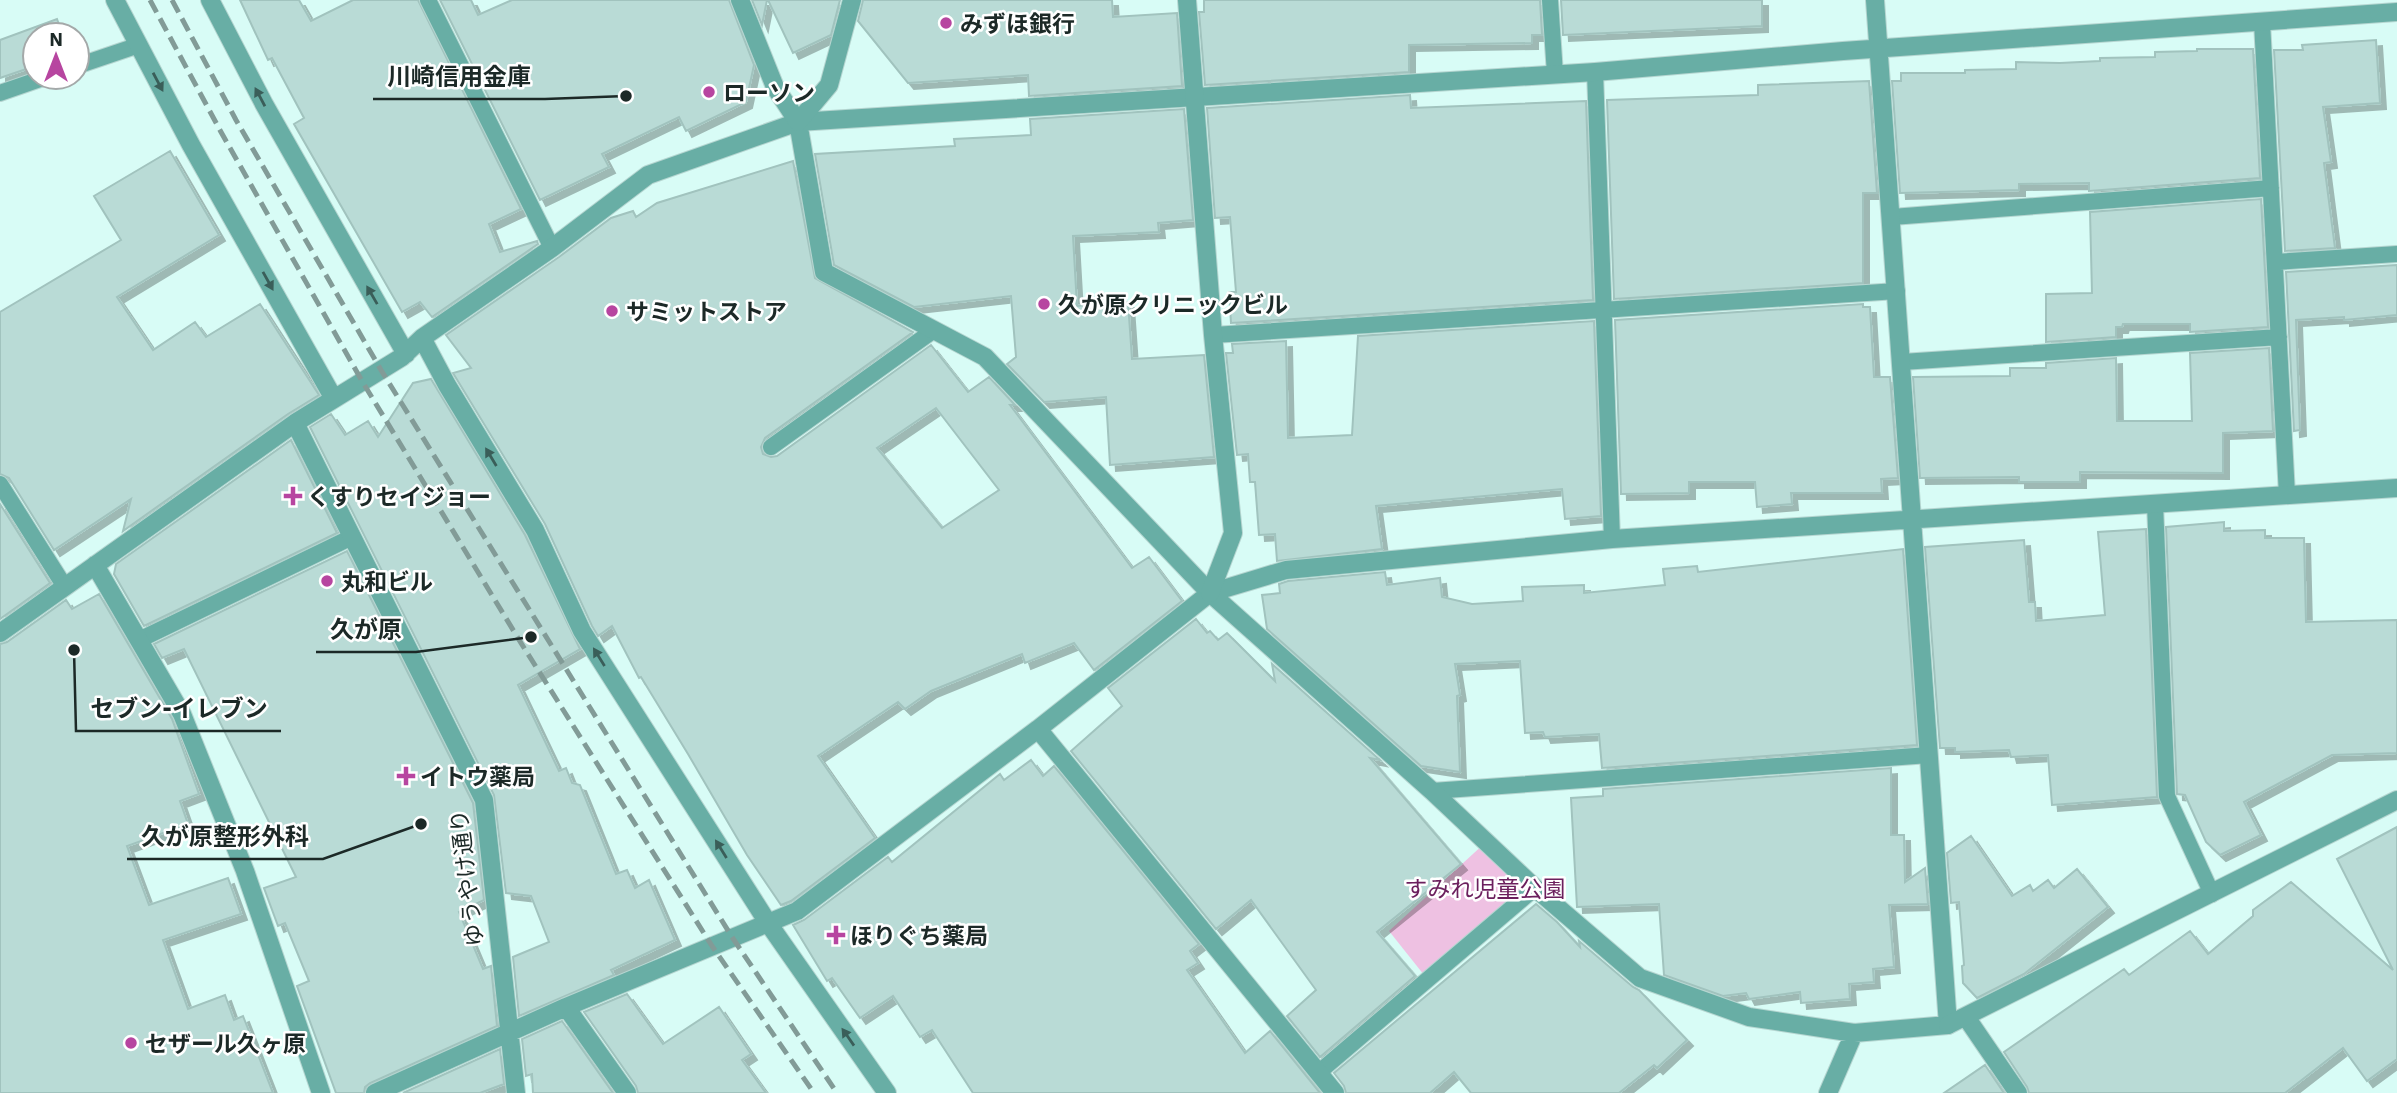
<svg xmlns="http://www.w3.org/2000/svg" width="2397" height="1093" font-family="'IBM Plex Sans','Noto Sans JP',sans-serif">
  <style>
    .green { fill: #eec1e2 }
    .building { fill: #b9dbd6; stroke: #a1c3be; stroke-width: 2; fill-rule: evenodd; filter: url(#shadow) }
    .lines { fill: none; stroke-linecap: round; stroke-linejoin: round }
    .service-casing { stroke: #b6d6d1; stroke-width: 18 }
    .minor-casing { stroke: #b6d6d1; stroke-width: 20 }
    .tertiary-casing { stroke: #b6d6d1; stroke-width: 20 }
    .service { stroke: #68aea5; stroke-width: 16 }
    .minor { stroke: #68aea5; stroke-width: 18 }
    .tertiary { stroke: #68aea5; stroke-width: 18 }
    .rail { stroke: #829b97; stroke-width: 5; stroke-dasharray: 14 7; stroke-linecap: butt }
    .oneway { fill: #3a5e59 }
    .poi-dot { fill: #b745a0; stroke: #fff; stroke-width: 2.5 }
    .labels { text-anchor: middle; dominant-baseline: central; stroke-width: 5; stroke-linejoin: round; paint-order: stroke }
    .poi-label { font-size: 23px; font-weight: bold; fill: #1c2927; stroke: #fff; text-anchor: start }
    .street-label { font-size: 23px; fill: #1c2927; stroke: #fff }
    .park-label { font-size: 23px; fill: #6c205e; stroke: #fff }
    .leader { fill: none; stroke: #1c2927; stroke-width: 2.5 }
    .callout-dot { fill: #1c2927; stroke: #fff; stroke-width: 2.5 }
    .callout-label { font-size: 24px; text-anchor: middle; font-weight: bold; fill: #1c2927; stroke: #fff; stroke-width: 5; stroke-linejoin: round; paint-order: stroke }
  </style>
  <defs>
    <filter id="shadow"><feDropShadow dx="6" dy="6" stdDeviation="0" flood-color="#0004"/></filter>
  </defs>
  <rect width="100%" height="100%" fill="#d8fcf6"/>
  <path class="green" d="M 1486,842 L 1535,888 L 1428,980 L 1389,931 Z"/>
  <path class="building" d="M 240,0 L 299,0 L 311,21 L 353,0 L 418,0 L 521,209 L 489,224 L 500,252 L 537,241 L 538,244 L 432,317 L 420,302 L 402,312 L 294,124 L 304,118 L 272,58 L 268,60 Z
    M 440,0 L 471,0 L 478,15 L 512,0 L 729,0 L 754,65 L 746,102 L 686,131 L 679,117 L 602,154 L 609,167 L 540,200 Z
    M 752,0 L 767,0 L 762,25 Z
    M 768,0 L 840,0 L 831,35 L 793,53 Z
    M 863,0 L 1112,0 L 1113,17 L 1177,13 L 1182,86 L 1029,96 L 1028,75 L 908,83 L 858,21 Z
    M 1204,0 L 1540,0 L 1542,35 L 1532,35 L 1532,43 L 1409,45 L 1409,72 L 1205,85 L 1199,12 L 1204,12 Z
    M 1561,0 L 1762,0 L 1762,26 L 1563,35 Z
    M 57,19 L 63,35 L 35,35 L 35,66 L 0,78 L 0,40 Z
    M 2376,40 L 2380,103 L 2323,107 L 2331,162 L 2324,163 L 2335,248 L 2285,251 L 2274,50 L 2303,50 L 2302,45 Z
    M 2197,49 L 2253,49 L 2260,178 L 2089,191 L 2089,183 L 2019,184 L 2019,190 L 1900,193 L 1892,81 L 1901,81 L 1901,73 L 1965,73 L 1965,70 L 2016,69 L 2016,62 L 2060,63 L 2100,61 L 2100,58 L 2155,57 L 2155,52 L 2197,51 Z
    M 1869,81 L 1877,193 L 1863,193 L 1863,283 L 1614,299 L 1607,100 L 1758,95 L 1758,85 Z
    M 1410,95 L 1411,108 L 1586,101 L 1593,300 L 1231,323 L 1229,292 L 1236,292 L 1230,217 L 1215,218 L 1207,108 Z
    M 1184,109 L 1193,220 L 1158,223 L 1159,232 L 1073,236 L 1077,306 L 1128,302 L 1132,359 L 1204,355 L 1214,457 L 1110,465 L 1106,397 L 1044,402 L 1007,364 L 1016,357 L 1011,296 L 914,307 L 834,265 L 815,154 L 955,146 L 954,139 L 1031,135 L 1030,119 Z
    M 170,151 L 219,235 L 117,297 L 153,350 L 195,322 L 206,337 L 260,304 L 319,395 L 288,414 L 123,531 L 131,499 L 54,550 L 9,478 L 0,474 L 0,312 L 121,240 L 94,196 Z
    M 793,161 L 815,278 L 913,332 L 765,438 L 761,447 L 763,454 L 771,457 L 777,456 L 931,345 L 968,392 L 989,377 L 1015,405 L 1010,405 L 1132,568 L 1149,557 L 1182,601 L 1094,670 L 1074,643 L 1025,663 L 1022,654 L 931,691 L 905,709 L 898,702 L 818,756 L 875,838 L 791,901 L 781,905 L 747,855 L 688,754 L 641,677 L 639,678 L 612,626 L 598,636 L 592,626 L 545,524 L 453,373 L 471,368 L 446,335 L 559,257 L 611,218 L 633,211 L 636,217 L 657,203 ZM 936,408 L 999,490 L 942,528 L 877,448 Z
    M 2261,199 L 2268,327 L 2190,332 L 2190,324 L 2123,324 L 2122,327 L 2116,327 L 2116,337 L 2046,342 L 2046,294 L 2092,293 L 2090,212 Z
    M 2397,265 L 2397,315 L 2344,320 L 2344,317 L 2296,320 L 2300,430 L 2294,431 L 2286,272 Z
    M 1863,304 L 1863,307 L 1870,307 L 1874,377 L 1890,377 L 1898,478 L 1881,479 L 1882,493 L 1791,493 L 1792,504 L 1757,507 L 1755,482 L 1689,482 L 1689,493 L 1621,494 L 1615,320 Z
    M 1594,321 L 1601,516 L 1565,519 L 1562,489 L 1376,506 L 1382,549 L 1277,561 L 1275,534 L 1259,535 L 1255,482 L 1250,482 L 1248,454 L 1237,455 L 1226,353 L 1233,353 L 1232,344 L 1286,341 L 1288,438 L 1352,435 L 1358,336 Z
    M 2269,348 L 2273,431 L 2223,433 L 2223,473 L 2080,472 L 2080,482 L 2019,482 L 2019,477 L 1920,478 L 1913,377 L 2010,376 L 2010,368 L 2046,368 L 2046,363 L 2116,358 L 2117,421 L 2192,421 L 2190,353 Z
    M 431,379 L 525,535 L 580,649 L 518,685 L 559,771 L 566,768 L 572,783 L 580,785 L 616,874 L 627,870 L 635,888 L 649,880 L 675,940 L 611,970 L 614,975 L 519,1016 L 513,957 L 549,942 L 531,896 L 506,893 L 494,795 L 310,427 L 331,414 L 345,435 L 368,421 L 378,437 L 413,383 Z
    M 291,440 L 337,533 L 144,626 L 114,574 L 116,564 Z
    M 0,504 L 50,583 L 0,619 Z
    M 2224,522 L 2224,531 L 2265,530 L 2265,538 L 2304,538 L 2306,622 L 2397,620 L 2397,753 L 2332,755 L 2244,802 L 2261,835 L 2220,855 L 2206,842 L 2185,795 L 2177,794 L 2166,527 Z
    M 2146,529 L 2157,797 L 2052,805 L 2048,755 L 2011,757 L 2009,750 L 1955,752 L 1955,748 L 1940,748 L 1925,547 L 2024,540 L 2029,602 L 2035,602 L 2036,621 L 2105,615 L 2098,532 Z
    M 1903,549 L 1917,745 L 1602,768 L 1599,734 L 1545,737 L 1543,732 L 1525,733 L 1520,661 L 1455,664 L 1460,695 L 1457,696 L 1460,772 L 1421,766 L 1267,629 L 1262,595 L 1280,593 L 1279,584 L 1288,581 L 1385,572 L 1387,585 L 1440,578 L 1442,597 L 1472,604 L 1523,601 L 1522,587 L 1584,585 L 1584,593 L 1665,585 L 1663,569 L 1697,566 L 1698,572 Z
    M 347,551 L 473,803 L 484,900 L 459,912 L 483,969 L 491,966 L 497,1026 L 370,1083 L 365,1087 L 364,1093 L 336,1093 L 297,986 L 309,981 L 285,923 L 278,926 L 264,888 L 296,877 L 184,649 L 162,658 L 154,644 Z
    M 99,594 L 172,719 L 199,794 L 180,801 L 188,824 L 127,846 L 149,905 L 228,878 L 241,914 L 163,940 L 188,1009 L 225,995 L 234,1020 L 243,1016 L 273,1093 L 0,1093 L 0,644 L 7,642 L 66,600 L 72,609 Z
    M 1196,619 L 1207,633 L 1210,631 L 1218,640 L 1227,633 L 1275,681 L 1272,664 L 1380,760 L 1370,758 L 1461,864 L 1377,932 L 1415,976 L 1320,1057 L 1287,1016 L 1316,990 L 1251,900 L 1216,929 L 1071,751 L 1122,706 L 1108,688 Z
    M 1031,760 L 1043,776 L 1054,766 L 1199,944 L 1190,951 L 1198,963 L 1187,970 L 1245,1053 L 1270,1031 L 1320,1093 L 973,1093 L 932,1030 L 920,1037 L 893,996 L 860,1018 L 832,978 L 827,981 L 793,925 L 804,920 L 888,857 L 892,862 L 1000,774 L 1004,780 Z
    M 1891,768 L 1891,835 L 1904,835 L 1905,882 L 1925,868 L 1928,904 L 1889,905 L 1894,967 L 1873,969 L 1874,982 L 1849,984 L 1850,999 L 1801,1003 L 1800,992 L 1749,999 L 1746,993 L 1723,996 L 1664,975 L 1659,904 L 1577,907 L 1571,798 L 1603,796 L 1603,789 Z
    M 2397,827 L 2397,1059 L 2367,1081 L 2343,1048 L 2285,1093 L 2029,1093 L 2027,1087 L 2004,1052 L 2124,969 L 2129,975 L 2190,931 L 2208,954 L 2253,916 L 2253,910 L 2291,882 L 2393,970 L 2337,859 Z
    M 1971,836 L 2012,896 L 2030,885 L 2033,891 L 2048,880 L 2054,888 L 2077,869 L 2108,907 L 2024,974 L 1977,998 L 1963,983 L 1962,966 L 1964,965 L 1959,902 L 1951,903 L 1947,853 Z
    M 1536,904 L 1557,922 L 1580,947 L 1579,941 L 1633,987 L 1639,990 L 1687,1040 L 1657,1068 L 1654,1065 L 1619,1093 L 1471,1093 L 1454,1072 L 1430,1093 L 1346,1093 L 1344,1086 L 1334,1073 Z
    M 627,994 L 663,1044 L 719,1007 L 751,1054 L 742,1060 L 766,1093 L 638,1093 L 636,1086 L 584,1012 Z
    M 562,1021 L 613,1093 L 533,1093 L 532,1074 L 526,1076 L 522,1039 Z
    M 500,1049 L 504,1084 L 480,1093 L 403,1093 Z
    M 1985,1065 L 2004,1093 L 1944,1093 Z"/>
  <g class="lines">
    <g class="service-casing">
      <path id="service" d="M 428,0 L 552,248
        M 1550,0 L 1555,74
        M 2262,22 L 2287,495
        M 77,66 L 139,45
        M 1595,72 L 1612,539
        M 0,93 L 46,77
        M 1892,217 L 2271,188
        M 2275,262 L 2397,254
        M 1213,335 L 1897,291
        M 1902,362 L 2279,337
        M 771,447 L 934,330
        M 0,484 L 65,587
        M 2155,504 L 2167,796 L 2212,894
        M 139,640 L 352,537
        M 1432,791 L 1929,755
        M 1318,1073 L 1535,888"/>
    </g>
    <g class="minor-casing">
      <path id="minor" d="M 115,0 L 191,145 L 334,399
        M 210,0 L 264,104 L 406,354
        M 798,122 L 824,272 L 985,357 L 1210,593 L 1432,791 L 1535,888 L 1640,978 L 1749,1017 L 1854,1033 L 1948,1025 L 1875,0
        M 422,338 L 447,385 L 535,530 L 582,631 L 768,923 L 887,1093
        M 295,423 L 484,800 L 516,1093
        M 95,565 L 182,714 L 245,871 L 321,1093
        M 0,633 L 295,423 L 402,357 L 422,338 L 552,248 L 648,175 L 798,122 L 1595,72 L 1843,51 L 2397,12
        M 1038,729 L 1335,1093
        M 566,1007 L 627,1093
        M 1966,1017 L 2018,1093
        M 375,1093 L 566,1007 L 797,911 L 1038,729 L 1210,593 L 1286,570 L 1612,539 L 2397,488
        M 1828,1093 L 1854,1033"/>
    </g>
    <g class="tertiary-casing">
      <path id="tertiary" d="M 740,0 L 775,87 L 798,122 L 829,85 L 852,0
        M 1187,0 L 1213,335 L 1233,533 L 1210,593
        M 1948,1025 L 2397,800"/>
    </g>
    <use href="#service" class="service"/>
    <use href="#minor" class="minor"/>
    <use href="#tertiary" class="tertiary"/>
    <path class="rail" d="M 150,0 L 221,132 L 362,381 L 521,643 L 712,946 L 814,1093
      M 172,0 L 236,120 L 381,370 L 732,937 L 837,1093"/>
  </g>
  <defs><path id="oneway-solid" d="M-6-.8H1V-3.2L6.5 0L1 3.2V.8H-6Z" transform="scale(1.75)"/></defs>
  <g class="oneway">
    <use href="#oneway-solid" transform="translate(158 82) rotate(62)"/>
    <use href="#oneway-solid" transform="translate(260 97) rotate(-118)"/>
    <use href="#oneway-solid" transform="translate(268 281) rotate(61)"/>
    <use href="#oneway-solid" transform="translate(372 295) rotate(-120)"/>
    <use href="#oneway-solid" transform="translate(491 457) rotate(-121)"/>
    <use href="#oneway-solid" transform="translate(599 657) rotate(-122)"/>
    <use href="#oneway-solid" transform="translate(721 849) rotate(-122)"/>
    <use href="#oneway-solid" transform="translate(848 1037) rotate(-125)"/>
  </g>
  <g class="poi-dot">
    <circle cx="946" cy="23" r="7"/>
    <circle cx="709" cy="92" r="7"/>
    <circle cx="1044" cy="304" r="7"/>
    <circle cx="612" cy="311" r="7"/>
    <path d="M289.5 485.5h7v7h7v7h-7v7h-7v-7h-7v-7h7z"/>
    <circle cx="327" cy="581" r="7"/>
    <path d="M402.5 765.5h7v7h7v7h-7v7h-7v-7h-7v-7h7z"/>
    <path d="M832.5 924.5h7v7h7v7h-7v7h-7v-7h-7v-7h7z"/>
    <circle cx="131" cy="1043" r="7"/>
  </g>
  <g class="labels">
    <g class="poi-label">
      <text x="960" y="23">みずほ銀行</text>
      <text x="723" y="92">ローソン</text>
      <text x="1058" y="304">久が原クリニックビル</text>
      <text x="626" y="311">サミットストア</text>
      <text x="307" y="496">くすりセイジョー</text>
      <text x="341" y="581">丸和ビル</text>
      <text x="420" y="776">イトウ薬局</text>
      <text x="850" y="935">ほりぐち薬局</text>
      <text x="145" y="1043">セザール久ヶ原</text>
    </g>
    <g class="street-label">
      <text transform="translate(466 878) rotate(-97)">ゆうやけ通り</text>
    </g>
    <g class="park-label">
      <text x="1485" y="888">すみれ児童公園</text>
    </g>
  </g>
  <path class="leader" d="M626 96L545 99H373M531 637L416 652H316M74 650L76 731H281M421 824L323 859H127"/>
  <g class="callout-dot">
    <circle cx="626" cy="96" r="7"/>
    <circle cx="531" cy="637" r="7"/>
    <circle cx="74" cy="650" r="7"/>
    <circle cx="421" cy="824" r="7"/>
  </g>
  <g class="callout-label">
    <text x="459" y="85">川崎信用金庫</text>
    <text x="366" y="638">久が原</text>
    <text x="179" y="717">セブン-イレブン</text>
    <text x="225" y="845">久が原整形外科</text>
  </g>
  <g transform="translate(56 56)"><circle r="33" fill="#ffffff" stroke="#a4a9a9" stroke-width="2"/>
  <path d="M0-5L12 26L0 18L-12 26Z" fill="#b745a0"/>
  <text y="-10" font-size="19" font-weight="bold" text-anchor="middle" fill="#1c2927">N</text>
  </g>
</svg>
